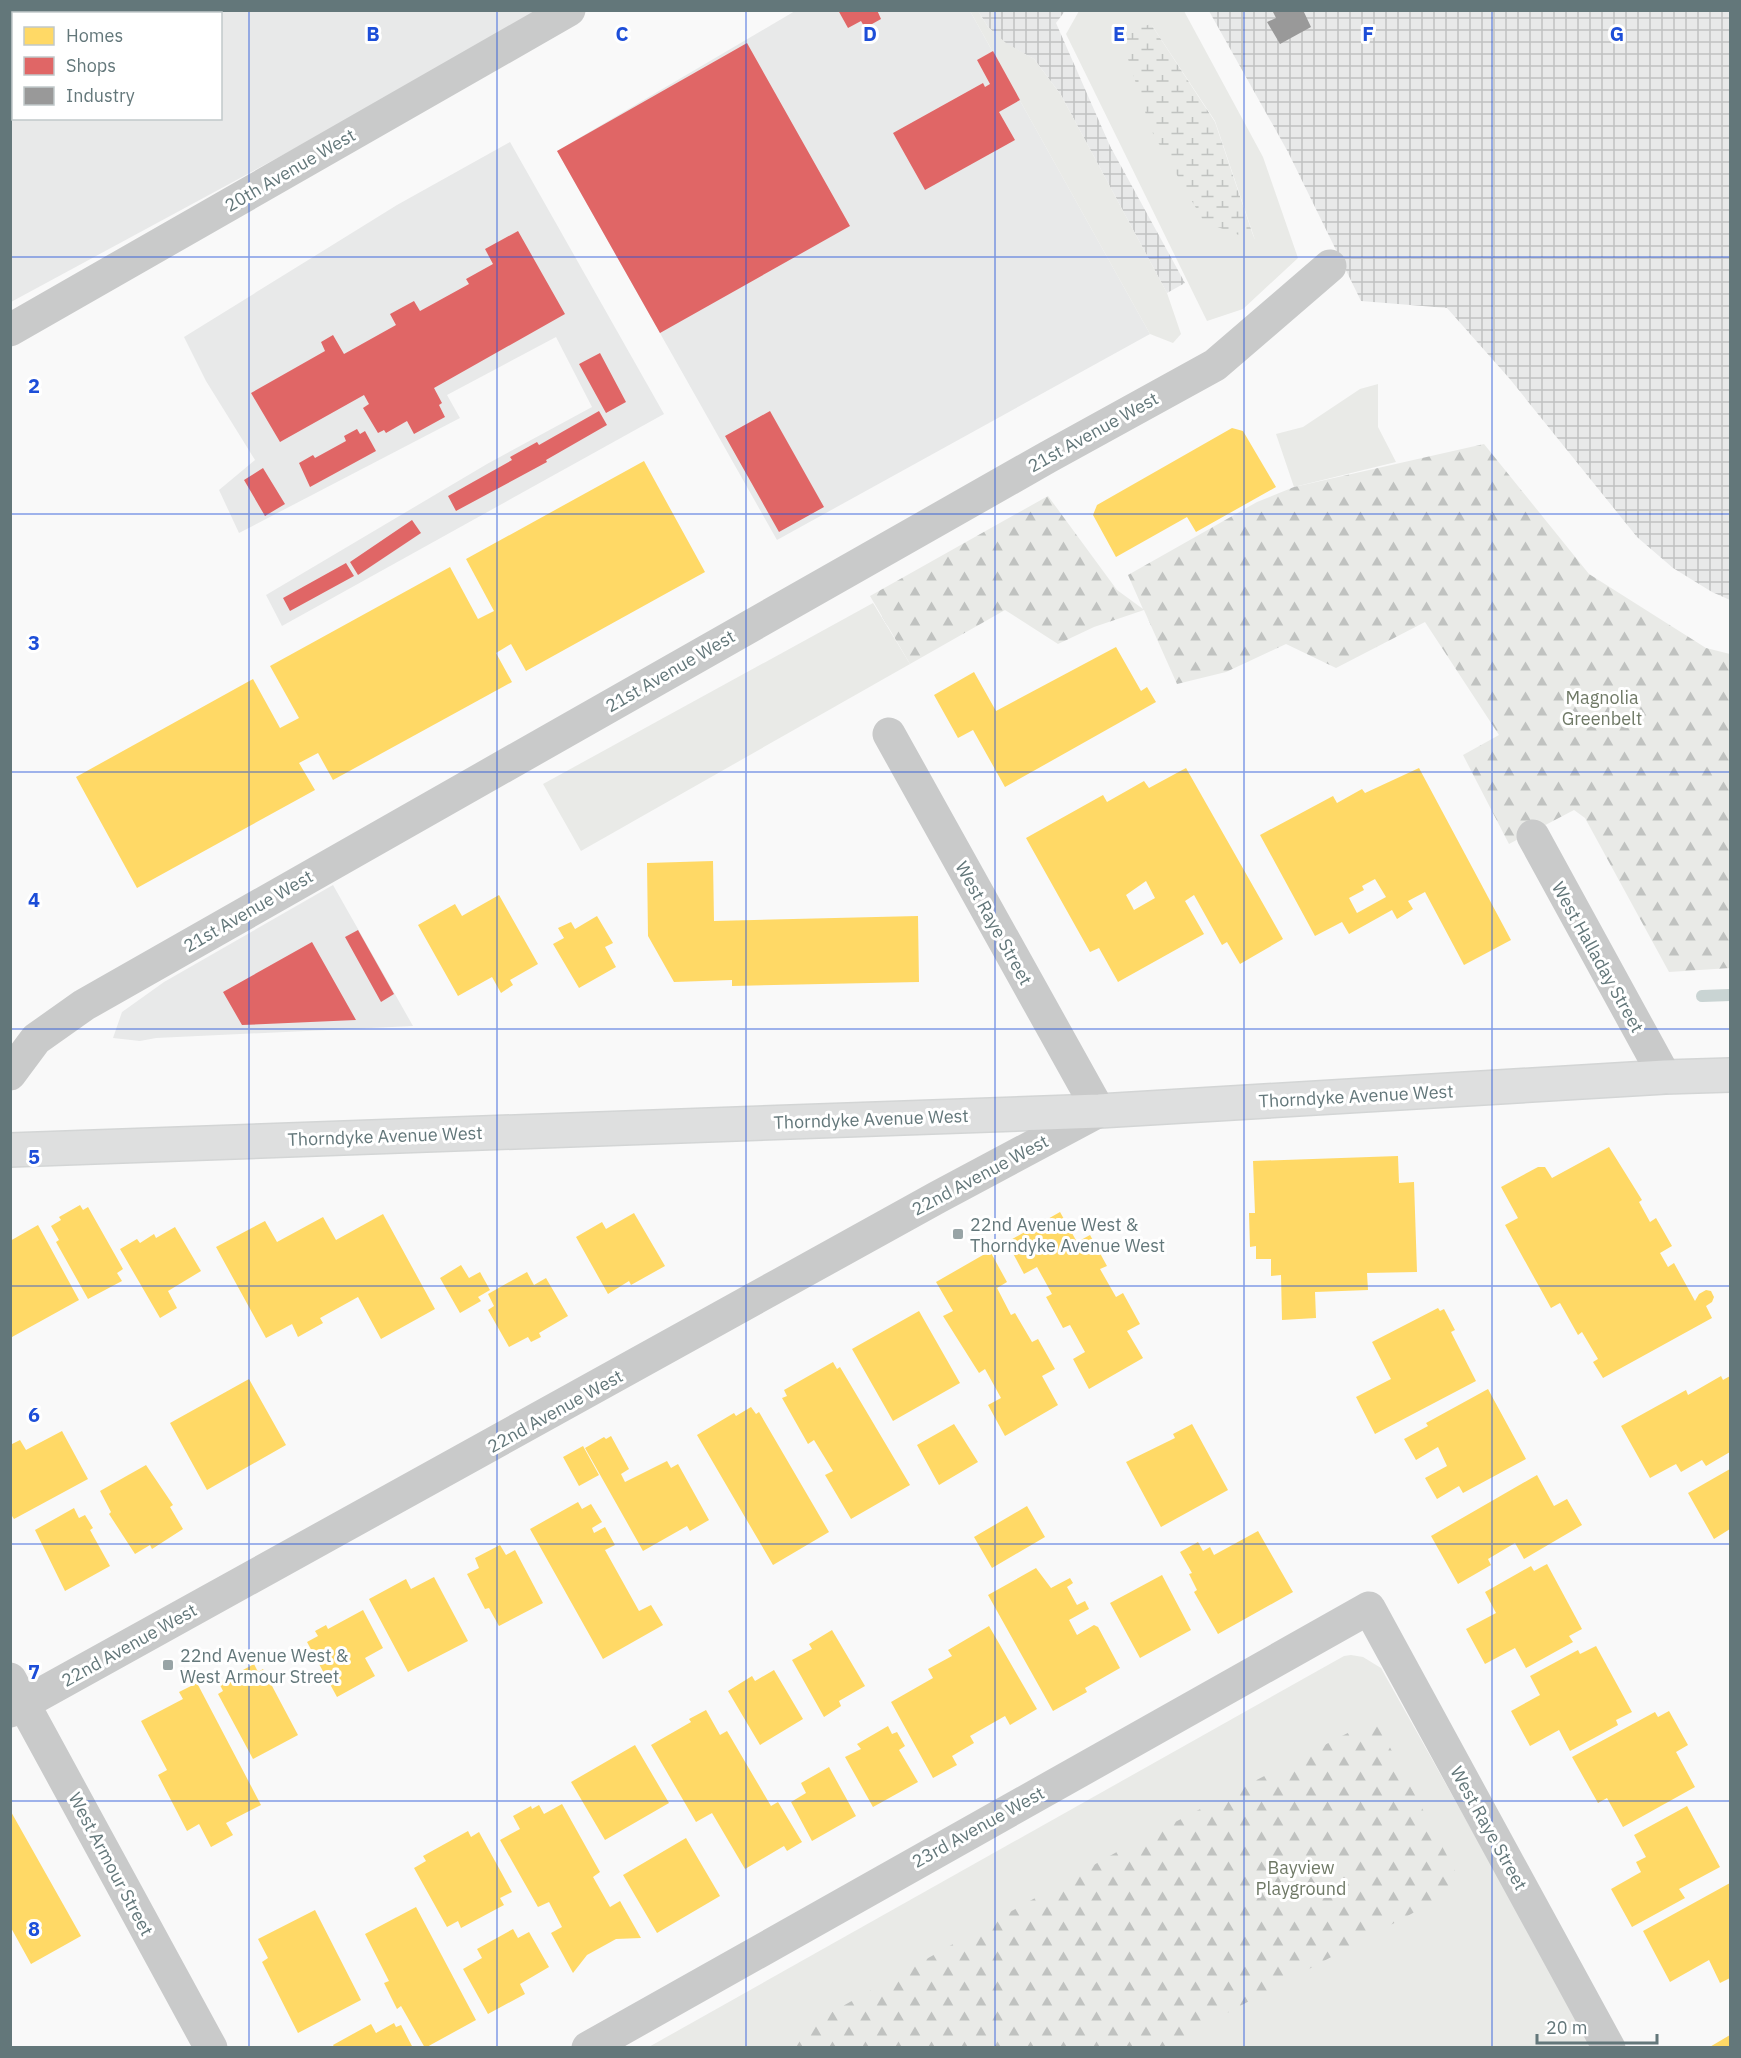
<svg xmlns="http://www.w3.org/2000/svg" width="1741" height="2058" font-family="'IBM Plex Sans',sans-serif">
  <style>
    .built { fill: #e8e9e9; fill-rule: evenodd }
    .industrial { fill: url(#industrial-grid) }
    .green { fill: #e9eae7; fill-rule: evenodd }
    .forest { fill: url(#forest-firs) }
    .wetland { fill: url(#wetland-marsh) }
    .homes { fill: #ffd966; fill-rule: evenodd }
    .shops { fill: #e06666 }
    .industry { fill: #999 }
    .lines { fill: none; stroke-linecap: round; stroke-linejoin: round }
    .stream { stroke: #c9d4d3; stroke-width: 12 }
    .major-casing { stroke: #d3d5d5; stroke-width: 36 }
    .minor { stroke: #c9caca; stroke-width: 33 }
    .major { stroke: #dedfdf; stroke-width: 33 }
    .grid { fill: none; stroke: #1d4ed8; stroke-width: 1.5; stroke-opacity: 0.55 }
    .poi-dot { fill: #98a4a6; stroke: #fff; stroke-width: 2 }
    .labels { text-anchor: middle; dominant-baseline: central; stroke-width: 6; stroke-linejoin: round; paint-order: stroke }
    .street-label { font-size: 18px; fill: #63777a; stroke: #fff }
    .park-label { font-size: 18px; fill: #6f7966; stroke: #fff }
    .poi-label { font-size: 18px; fill: #63777a; stroke: #fff; text-anchor: start }
    .grid-label { font-size: 20px; text-anchor: middle; font-weight: bold; fill: #1d4ed8; stroke: #fff; stroke-width: 6; stroke-linejoin: round; paint-order: stroke }
  </style>
  <defs>
    <pattern id="industrial-grid" width="8" height="8" patternUnits="userSpaceOnUse" patternTransform="scale(1.5)"><rect width="8" height="8" fill="#e8e9e9"/><path d="M0 4h8M4 0v8" fill="none" stroke="#c0c2c2"/></pattern>
    <pattern id="forest-firs" width="22" height="20" patternUnits="userSpaceOnUse" patternTransform="scale(1.5)"><rect width="22" height="20" fill="#e9eae7"/><path d="M5 1l3.5 6h-7zM16 11l3.5 6h-7z" fill="#c0c2c0"/></pattern>
    <pattern id="wetland-marsh" width="20" height="14" patternUnits="userSpaceOnUse" patternTransform="scale(1.5)"><rect width="20" height="14" fill="#e9eae7"/><path d="M1 5h8M5 5V1M11 12h8M15 12V8" fill="none" stroke="#c0c2c0"/></pattern>
  </defs>
  <rect width="100%" height="100%" fill="#f9f9f9"/>
  <path class="built" d="M 11,11 L 549,11 L 11,302 ZM 14,14 L 220,14 L 220,118 L 14,118 Z
    M 795,11 L 970,11 L 1150,334 L 777,540 L 557,151 Z
    M 510,142 L 664,414 L 282,626 L 266,595 L 487,464 L 592,407 L 556,337 L 447,395 L 460,418 L 239,533 L 219,490 L 255,460 L 206,381 L 184,337 L 397,205 Z
    M 333,885 L 413,1026 L 156,1038 L 140,1041 L 113,1038 L 122,1012 L 164,982 Z"/>
  <path class="industrial" d="M 978,11 L 1065,11 L 1056,23 L 1110,146 L 1185,283 L 1167,293 L 1061,95 L 1034,59 L 1006,44 L 988,27 Z
    M 1209,11 L 1730,11 L 1730,600 L 1712,592 L 1673,568 L 1637,537 L 1509,378 L 1447,308 L 1361,301 L 1288,152 Z"/>
  <path class="green" d="M 970,11 L 978,11 L 988,27 L 1006,43 L 1034,59 L 1061,95 L 1167,293 L 1181,334 L 1173,343 L 1150,334 Z
    M 1079,11 L 1184,11 L 1263,157 L 1298,258 L 1243,309 L 1207,321 L 1066,34 ZM 1151,24 L 1215,121 L 1255,240 Z
    M 1378,384 L 1378,427 L 1396,462 L 1294,487 L 1276,434 L 1303,427 L 1360,389 Z
    M 873,603 L 910,664 L 581,851 L 543,784 Z
    M 1351,1655 L 1363,1657 L 1381,1668 L 1593,2047 L 647,2048 L 1344,1656 Z"/>
  <path class="forest" d="M 1484,444 L 1589,574 L 1706,648 L 1730,654 L 1730,968 L 1669,972 L 1585,818 L 1574,810 L 1509,844 L 1463,755 L 1499,735 L 1425,622 L 1336,668 L 1286,644 L 1226,672 L 1177,684 L 1144,610 L 1094,627 L 1058,644 L 1005,610 L 910,664 L 870,596 L 1048,496 L 1117,590 L 1143,609 L 1128,575 L 1257,502 L 1294,487 Z
    M 1375,1719 L 1463,1886 L 1164,2047 L 770,2047 L 1115,1853 Z"/>
  <path class="wetland" d="M 1151,24 L 1215,122 L 1255,241 L 1204,222 L 1151,130 L 1120,34 Z"/>
  <path class="homes" d="M 1232,428 L 1243,431 L 1276,487 L 1196,532 L 1187,517 L 1116,557 L 1093,515 L 1097,505 Z
    M 644,461 L 705,572 L 526,671 L 511,644 L 496,653 L 512,682 L 333,780 L 318,753 L 299,763 L 315,790 L 137,888 L 76,777 L 253,679 L 280,728 L 299,718 L 270,666 L 450,567 L 478,619 L 494,611 L 466,559 Z
    M 1116,647 L 1141,691 L 1147,687 L 1156,702 L 1005,787 L 973,730 L 958,738 L 934,695 L 974,672 L 996,711 Z
    M 1186,768 L 1283,939 L 1240,964 L 1227,942 L 1222,945 L 1194,895 L 1185,901 L 1204,934 L 1118,982 L 1099,948 L 1090,952 L 1026,838 L 1103,795 L 1107,802 L 1144,781 L 1149,788 ZM 1146,881 L 1155,898 L 1134,910 L 1126,895 Z
    M 1419,768 L 1511,940 L 1464,965 L 1425,892 L 1408,901 L 1413,909 L 1397,919 L 1392,910 L 1349,934 L 1342,922 L 1315,936 L 1260,835 L 1333,796 L 1337,803 L 1362,789 L 1365,793 ZM 1375,879 L 1386,897 L 1357,913 L 1349,898 L 1364,890 L 1362,886 Z
    M 713,861 L 714,921 L 918,916 L 919,982 L 732,986 L 732,980 L 674,982 L 648,936 L 647,863 Z
    M 499,895 L 538,964 L 510,980 L 513,985 L 501,993 L 492,977 L 458,996 L 418,925 L 455,904 L 462,916 Z
    M 597,916 L 613,943 L 605,947 L 616,967 L 579,988 L 553,944 L 564,938 L 558,928 L 571,922 L 575,929 Z
    M 1609,1147 L 1642,1200 L 1639,1202 L 1650,1222 L 1656,1218 L 1672,1246 L 1660,1253 L 1668,1267 L 1674,1263 L 1695,1301 L 1699,1294 L 1706,1290 L 1711,1291 L 1714,1297 L 1712,1302 L 1706,1306 L 1712,1318 L 1603,1378 L 1593,1362 L 1598,1359 L 1582,1332 L 1578,1335 L 1560,1303 L 1551,1308 L 1505,1225 L 1518,1218 L 1501,1187 L 1538,1167 L 1545,1167 L 1552,1178 Z
    M 1398,1156 L 1399,1183 L 1414,1182 L 1417,1272 L 1367,1273 L 1368,1290 L 1315,1292 L 1316,1318 L 1282,1320 L 1281,1275 L 1271,1276 L 1271,1259 L 1256,1259 L 1256,1246 L 1250,1247 L 1249,1213 L 1255,1213 L 1253,1161 Z
    M 80,1205 L 83,1210 L 88,1207 L 123,1269 L 117,1273 L 122,1281 L 88,1299 L 56,1242 L 59,1240 L 51,1226 L 61,1220 L 59,1217 Z
    M 1060,1212 L 1077,1242 L 1090,1235 L 1107,1266 L 1100,1269 L 1116,1297 L 1123,1293 L 1140,1324 L 1127,1331 L 1143,1358 L 1089,1389 L 1073,1359 L 1085,1352 L 1070,1325 L 1063,1328 L 1046,1297 L 1052,1294 L 1037,1267 L 1024,1274 L 1007,1242 Z
    M 634,1213 L 665,1266 L 631,1285 L 629,1281 L 608,1294 L 576,1237 L 602,1222 L 606,1229 Z
    M 383,1214 L 435,1309 L 381,1339 L 358,1297 L 320,1318 L 323,1323 L 298,1337 L 292,1324 L 266,1338 L 216,1247 L 265,1221 L 277,1242 L 323,1217 L 336,1240 Z
    M 38,1225 L 79,1300 L 12,1337 L 10,1241 Z
    M 175,1227 L 201,1271 L 168,1291 L 177,1308 L 160,1318 L 120,1249 L 137,1239 L 140,1243 L 154,1234 L 156,1238 Z
    M 990,1251 L 1007,1282 L 997,1288 L 1011,1315 L 1015,1313 L 1032,1342 L 1038,1339 L 1055,1369 L 1042,1376 L 1058,1405 L 1005,1436 L 988,1405 L 1001,1398 L 985,1369 L 979,1373 L 943,1316 L 953,1311 L 936,1282 Z
    M 461,1265 L 469,1278 L 480,1272 L 490,1290 L 478,1297 L 481,1301 L 460,1313 L 440,1278 Z
    M 527,1272 L 534,1285 L 546,1278 L 568,1316 L 539,1333 L 541,1337 L 531,1342 L 528,1337 L 509,1347 L 488,1310 L 494,1306 L 488,1294 Z
    M 1438,1308 L 1440,1311 L 1444,1309 L 1455,1330 L 1451,1332 L 1476,1381 L 1375,1434 L 1356,1397 L 1391,1379 L 1372,1342 Z
    M 919,1311 L 960,1383 L 893,1421 L 852,1349 Z
    M 833,1362 L 837,1369 L 840,1367 L 910,1485 L 851,1519 L 825,1475 L 833,1471 L 814,1440 L 808,1444 L 782,1398 L 787,1396 L 784,1390 Z
    M 1721,1376 L 1723,1380 L 1730,1376 L 1730,1452 L 1706,1466 L 1702,1460 L 1681,1472 L 1676,1464 L 1650,1478 L 1621,1426 L 1686,1390 L 1688,1395 Z
    M 249,1379 L 286,1445 L 207,1490 L 170,1423 Z
    M 1488,1389 L 1526,1459 L 1463,1493 L 1459,1486 L 1437,1499 L 1425,1478 L 1447,1466 L 1438,1447 L 1416,1460 L 1404,1439 L 1428,1426 L 1426,1423 Z
    M 751,1407 L 756,1414 L 759,1412 L 829,1532 L 773,1565 L 697,1435 L 734,1413 L 736,1416 Z
    M 954,1424 L 978,1462 L 939,1485 L 917,1445 Z
    M 1192,1424 L 1228,1490 L 1161,1527 L 1126,1462 L 1175,1438 L 1173,1434 Z
    M 62,1431 L 88,1479 L 14,1519 L 10,1513 L 10,1445 L 20,1440 L 26,1450 Z
    M 611,1436 L 629,1469 L 621,1474 L 625,1482 L 667,1461 L 671,1468 L 678,1464 L 709,1520 L 690,1531 L 687,1526 L 643,1551 L 585,1448 L 604,1437 L 606,1439 Z
    M 583,1446 L 599,1475 L 579,1486 L 563,1457 Z
    M 146,1465 L 173,1505 L 170,1507 L 183,1529 L 152,1549 L 150,1545 L 135,1554 L 109,1514 L 111,1512 L 100,1491 Z
    M 1730,1469 L 1730,1529 L 1714,1539 L 1688,1493 Z
    M 1537,1475 L 1554,1506 L 1567,1499 L 1582,1525 L 1524,1559 L 1515,1543 L 1488,1559 L 1491,1565 L 1458,1584 L 1431,1536 Z
    M 578,1502 L 582,1509 L 591,1504 L 602,1522 L 592,1528 L 594,1533 L 605,1527 L 615,1545 L 605,1550 L 639,1611 L 651,1605 L 663,1625 L 603,1659 L 530,1529 Z
    M 1027,1506 L 1045,1537 L 992,1568 L 974,1537 Z
    M 74,1508 L 79,1518 L 85,1515 L 93,1528 L 90,1530 L 110,1566 L 65,1591 L 35,1530 Z
    M 1258,1531 L 1293,1592 L 1218,1634 L 1194,1592 L 1197,1590 L 1189,1574 L 1192,1573 L 1180,1552 L 1198,1542 L 1203,1551 L 1210,1547 L 1214,1555 Z
    M 500,1545 L 506,1555 L 515,1550 L 543,1603 L 499,1626 L 489,1608 L 485,1609 L 467,1574 L 479,1568 L 475,1558 Z
    M 1547,1564 L 1582,1629 L 1569,1636 L 1573,1642 L 1526,1668 L 1515,1648 L 1485,1664 L 1466,1629 L 1496,1613 L 1485,1592 L 1531,1566 L 1534,1571 Z
    M 1036,1568 L 1051,1588 L 1070,1578 L 1073,1583 L 1067,1587 L 1077,1605 L 1085,1601 L 1089,1609 L 1069,1620 L 1077,1635 L 1094,1625 L 1098,1627 L 1120,1668 L 1085,1688 L 1087,1692 L 1053,1711 L 988,1595 Z
    M 1162,1575 L 1191,1630 L 1140,1658 L 1110,1603 Z
    M 434,1577 L 468,1641 L 408,1672 L 369,1599 L 406,1579 L 411,1589 Z
    M 363,1610 L 383,1648 L 365,1658 L 375,1676 L 337,1697 L 307,1642 L 318,1636 L 315,1631 L 326,1625 L 328,1629 Z
    M 989,1626 L 1037,1709 L 1010,1725 L 1005,1716 L 970,1736 L 974,1743 L 952,1756 L 957,1765 L 933,1778 L 891,1702 L 933,1678 L 928,1669 L 952,1656 L 948,1650 Z
    M 832,1630 L 865,1686 L 839,1701 L 841,1706 L 824,1717 L 792,1660 L 812,1649 L 809,1644 Z
    M 1596,1646 L 1632,1712 L 1616,1720 L 1618,1725 L 1570,1751 L 1559,1730 L 1530,1746 L 1511,1711 L 1540,1695 L 1530,1676 L 1578,1650 L 1580,1654 Z
    M 254,1664 L 258,1672 L 263,1669 L 298,1735 L 253,1759 L 218,1694 L 223,1691 L 219,1683 Z
    M 774,1670 L 803,1719 L 760,1745 L 728,1691 L 752,1676 L 755,1681 Z
    M 197,1683 L 261,1805 L 226,1823 L 233,1835 L 211,1847 L 199,1824 L 187,1831 L 158,1775 L 167,1770 L 141,1721 L 183,1699 L 179,1692 Z
    M 706,1710 L 720,1735 L 727,1731 L 771,1806 L 778,1802 L 802,1842 L 787,1851 L 784,1846 L 745,1869 L 712,1813 L 696,1822 L 651,1745 L 691,1722 L 689,1719 Z
    M 1669,1711 L 1688,1745 L 1676,1752 L 1695,1787 L 1623,1827 L 1607,1798 L 1598,1803 L 1572,1757 L 1655,1712 L 1658,1717 Z
    M 888,1726 L 892,1734 L 897,1732 L 905,1746 L 899,1750 L 918,1782 L 873,1807 L 845,1757 L 861,1749 L 857,1744 Z
    M 635,1745 L 669,1803 L 605,1840 L 571,1782 Z
    M 829,1767 L 856,1816 L 812,1841 L 791,1802 L 806,1793 L 801,1783 Z
    M 562,1804 L 600,1872 L 593,1877 L 610,1907 L 620,1901 L 641,1938 L 616,1939 L 587,1955 L 573,1973 L 551,1933 L 562,1927 L 549,1902 L 538,1907 L 500,1840 L 520,1829 L 513,1816 L 531,1806 L 532,1809 L 539,1805 L 544,1814 Z
    M 1687,1806 L 1720,1867 L 1679,1889 L 1685,1898 L 1632,1927 L 1611,1889 L 1641,1872 L 1636,1862 L 1646,1857 L 1634,1835 Z
    M 10,1810 L 81,1936 L 31,1964 L 10,1926 Z
    M 468,1831 L 471,1837 L 479,1832 L 512,1892 L 500,1898 L 504,1905 L 461,1928 L 458,1921 L 447,1927 L 414,1868 L 426,1861 L 423,1856 Z
    M 686,1838 L 720,1896 L 657,1933 L 623,1875 Z
    M 1730,1883 L 1730,1978 L 1720,1983 L 1709,1960 L 1670,1982 L 1643,1931 Z
    M 416,1907 L 476,2020 L 425,2048 L 401,2006 L 397,2009 L 384,1983 L 389,1981 L 365,1934 Z
    M 315,1910 L 361,2000 L 298,2033 L 262,1962 L 268,1958 L 258,1939 Z
    M 513,1929 L 518,1938 L 529,1932 L 549,1967 L 520,1984 L 525,1994 L 488,2014 L 463,1969 L 482,1958 L 477,1949 Z
    M 394,2023 L 396,2027 L 401,2025 L 413,2048 L 335,2048 L 333,2045 L 371,2024 L 376,2033 Z
    M 1730,2035 L 1730,2048 L 1708,2048 Z"/>
  <path class="shops" d="M 838,10 L 877,10 L 881,19 L 865,28 L 861,21 L 848,28 Z
    M 747,43 L 850,226 L 660,333 L 557,151 Z
    M 993,51 L 1020,100 L 999,112 L 1015,140 L 925,190 L 893,133 L 983,83 L 985,87 L 990,84 L 977,60 Z
    M 518,231 L 565,314 L 434,388 L 442,403 L 439,405 L 445,417 L 414,434 L 407,421 L 386,433 L 384,430 L 378,433 L 363,408 L 369,404 L 364,395 L 280,442 L 251,393 L 325,351 L 321,342 L 333,335 L 344,354 L 396,325 L 390,314 L 414,301 L 420,311 L 469,284 L 466,279 L 493,264 L 485,249 Z
    M 600,353 L 626,402 L 606,413 L 579,364 Z
    M 599,411 L 607,425 L 546,460 L 547,462 L 456,511 L 448,496 L 512,460 L 510,457 L 537,442 L 539,445 Z
    M 770,411 L 824,507 L 779,532 L 725,436 Z
    M 357,429 L 360,434 L 365,431 L 376,451 L 310,487 L 299,463 L 313,455 L 315,458 L 346,441 L 344,436 Z
    M 263,468 L 285,504 L 265,516 L 244,480 Z
    M 412,520 L 421,533 L 358,575 L 350,562 Z
    M 346,563 L 354,576 L 290,611 L 283,598 Z
    M 358,930 L 394,994 L 381,1002 L 345,937 Z
    M 312,942 L 356,1020 L 242,1025 L 223,992 Z"/>
  <path class="industry" d="M 1272,10 L 1303,10 L 1311,27 L 1280,44 L 1267,22 L 1276,18 Z"/>
  <g class="lines">
    <path class="stream" d="M 1702,996 L 1730,995"/>
    <g class="major-casing">
      <path id="major" d="M 10,1150 L 1099,1111 L 1665,1077 L 1730,1075"/>
    </g>
    <path class="minor" d="M 10,330 L 569,10
      M 1533,836 L 1665,1077
      M 10,1074 L 36,1039 L 84,1005 L 1048,457 L 1215,365 L 1330,266
      M 10,1679 L 211,2048
      M 10,1711 L 938,1197 L 1099,1111 L 889,734
      M 588,2048 L 1369,1608 L 1609,2048"/>
    <use href="#major" class="major"/>
  </g>
  <path class="grid" d="M 249,10 L 249,2048M 497,10 L 497,2048M 746,10 L 746,2048M 995,10 L 995,2048M 1244,10 L 1244,2048M 1492,10 L 1492,2048M 10,257 L 1730,257M 10,514 L 1730,514M 10,772 L 1730,772M 10,1029 L 1730,1029M 10,1286 L 1730,1286M 10,1544 L 1730,1544M 10,1801 L 1730,1801"/>
  <g class="poi-dot">
    <rect x="952" y="1228" width="12" height="12" rx="3"/>
    <rect x="162" y="1659" width="12" height="12" rx="3"/>
  </g>
  <g class="labels">
    <g class="street-label">
      <text transform="translate(290 170) rotate(-30)">20th Avenue West</text>
      <text transform="translate(1093 432) rotate(-29)">21st Avenue West</text>
      <text transform="translate(670 671) rotate(-30)">21st Avenue West</text>
      <text transform="translate(248 911) rotate(-30)">21st Avenue West</text>
      <text transform="translate(994 923) rotate(61)">West Raye Street</text>
      <text transform="translate(1598 957) rotate(61)">West Halladay Street</text>
      <text transform="translate(1356 1096) rotate(-3)">Thorndyke Avenue West</text>
      <text transform="translate(871 1119) rotate(-2)">Thorndyke Avenue West</text>
      <text transform="translate(385 1136) rotate(-2)">Thorndyke Avenue West</text>
      <text transform="translate(980 1175) rotate(-28)">22nd Avenue West</text>
      <text transform="translate(555 1411) rotate(-29)">22nd Avenue West</text>
      <text transform="translate(129 1645) rotate(-29)">22nd Avenue West</text>
      <text transform="translate(978 1827) rotate(-29)">23rd Avenue West</text>
      <text transform="translate(1489 1828) rotate(61)">West Raye Street</text>
      <text transform="translate(111 1864) rotate(62)">West Armour Street</text>
    </g>
    <g class="park-label">
      <text x="1602" y="697">Magnolia<tspan x="1602" dy="21">Greenbelt</tspan></text>
      <text x="1301" y="1867">Bayview<tspan x="1301" dy="21">Playground</tspan></text>
    </g>
    <g class="poi-label">
      <text x="970" y="1224">22nd Avenue West &amp;<tspan x="970" dy="21">Thorndyke Avenue West</tspan></text>
      <text x="180" y="1655">22nd Avenue West &amp;<tspan x="180" dy="21">West Armour Street</tspan></text>
    </g>
  </g>
  <g class="grid-label">
    <text x="373" y="41">B</text>
    <text x="622" y="41">C</text>
    <text x="870" y="41">D</text>
    <text x="1119" y="41">E</text>
    <text x="1368" y="41">F</text>
    <text x="1617" y="41">G</text>
    <text x="34" y="393">2</text>
    <text x="34" y="650">3</text>
    <text x="34" y="907">4</text>
    <text x="34" y="1164">5</text>
    <text x="34" y="1422">6</text>
    <text x="34" y="1679">7</text>
    <text x="34" y="1936">8</text>
  </g>
  <rect width="1741" height="2058" fill="none" stroke="#63777a" stroke-width="24"/>
  <rect x="12" y="12" width="210" height="108" fill="#ffffff" stroke="#c1c9ca" stroke-width="1.5"/>
  <rect x="24" y="27" width="30" height="18" fill="#ffd966" stroke="#c1c9ca" stroke-width="1.5"/>
  <text x="66" y="42" font-size="18" fill="#63777a">Homes</text>
  <rect x="24" y="57" width="30" height="18" fill="#e06666" stroke="#c1c9ca" stroke-width="1.5"/>
  <text x="66" y="72" font-size="18" fill="#63777a">Shops</text>
  <rect x="24" y="87" width="30" height="18" fill="#999999" stroke="#c1c9ca" stroke-width="1.5"/>
  <text x="66" y="102" font-size="18" fill="#63777a">Industry</text>
  <path d="M1537 2034v9h120v-9" fill="none" stroke="#63777a" stroke-width="3"/>
  <text x="1546" y="2034" font-size="18" fill="#63777a" stroke="#ffffff" stroke-width="4.5" paint-order="stroke">20 m</text>
</svg>
